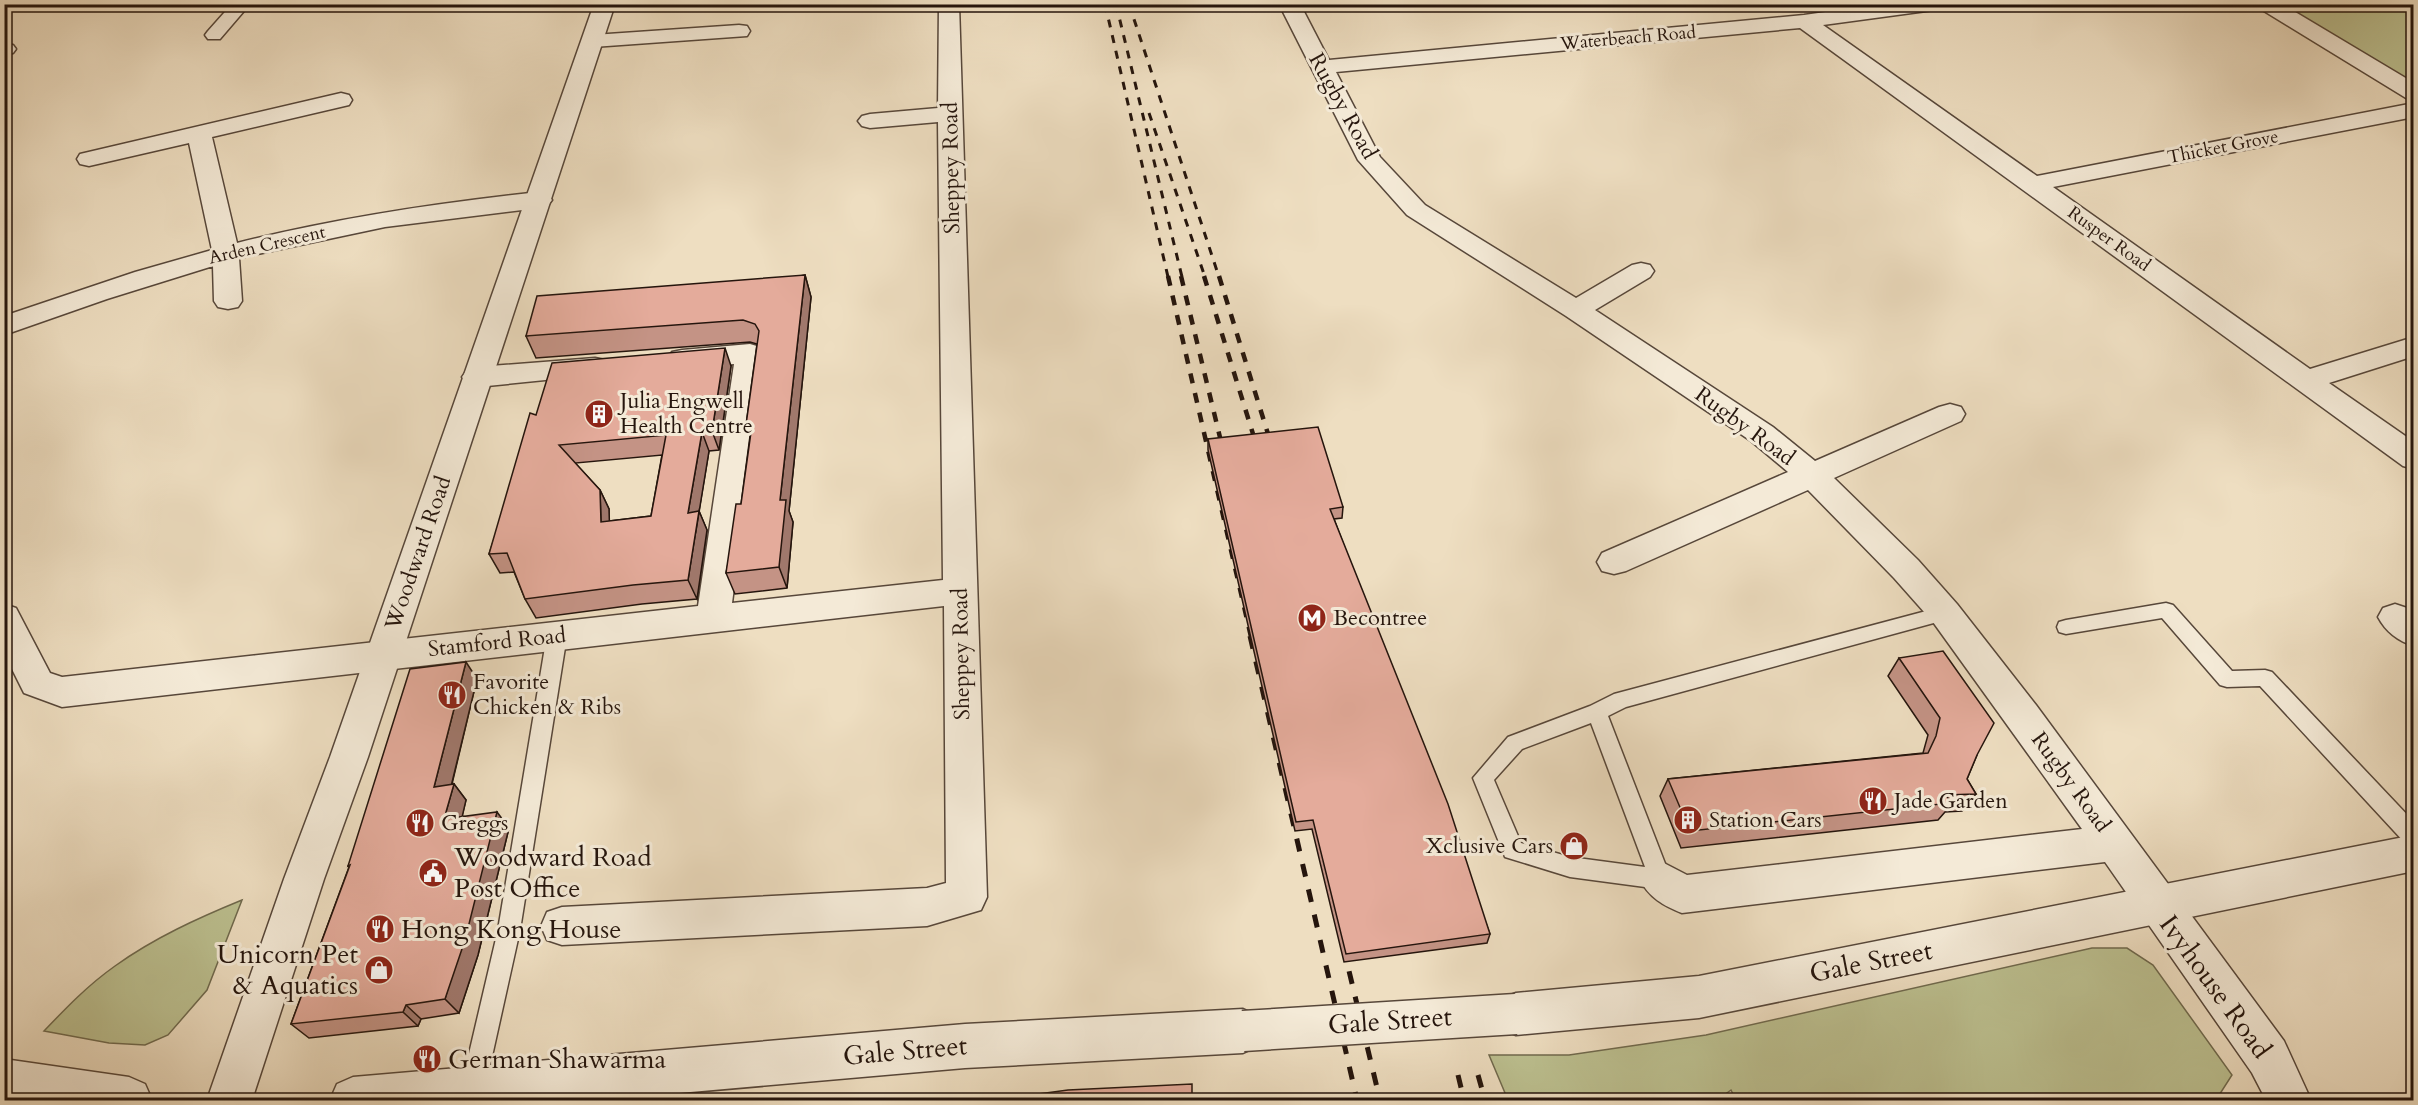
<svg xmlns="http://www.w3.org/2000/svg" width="2418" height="1105" font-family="Cardo,serif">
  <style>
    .green { fill: #bcc090; stroke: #706a4e; stroke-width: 1.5 }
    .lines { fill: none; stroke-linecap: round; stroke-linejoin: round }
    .service-casing { stroke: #57473a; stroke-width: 3 }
    .pedestrian-casing { stroke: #57473a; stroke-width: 3 }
    .minor-casing { stroke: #57473a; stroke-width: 3 }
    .tertiary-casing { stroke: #57473a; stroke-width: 3 }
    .service { fill: #f4ead7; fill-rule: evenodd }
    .pedestrian { fill: #f4ead7; fill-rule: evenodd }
    .minor { fill: #f4ead7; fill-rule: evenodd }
    .tertiary { fill: #f4ead7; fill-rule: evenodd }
    .rail-far2 { stroke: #25150d; stroke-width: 3; stroke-dasharray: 8 8; stroke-linecap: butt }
    .rail-far1 { stroke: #25150d; stroke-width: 4.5; stroke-dasharray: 10 10; stroke-linecap: butt }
    .rail { stroke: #25150d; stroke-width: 5; stroke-dasharray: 13 13; stroke-linecap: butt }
    .tertiary-bridge-casing { stroke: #57473a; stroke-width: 43; stroke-linecap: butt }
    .tertiary-bridge { stroke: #f4ead7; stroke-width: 40 }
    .wall { fill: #c49385; stroke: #25150d; stroke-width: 1.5; fill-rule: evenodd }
    .shaded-wall { fill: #a0786c; stroke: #25150d; stroke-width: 1.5 }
    .building { fill: #e4ab9b; stroke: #25150d; stroke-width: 1.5; fill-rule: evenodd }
    .labels { text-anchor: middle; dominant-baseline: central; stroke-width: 6; stroke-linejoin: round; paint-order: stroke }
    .far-street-label { font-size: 18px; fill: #25150d; stroke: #f4ead7 }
    .street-label { font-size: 22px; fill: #25150d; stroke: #f4ead7 }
    .poi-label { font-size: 22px; fill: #25150d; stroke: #f4ead7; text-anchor: start }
    .near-poi-label { font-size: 27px; fill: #25150d; stroke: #f4ead7; text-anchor: start }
    .near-street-label { font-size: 27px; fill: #25150d; stroke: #f4ead7 }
  </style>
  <rect width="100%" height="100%" fill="#eedec1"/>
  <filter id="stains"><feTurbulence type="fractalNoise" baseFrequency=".00333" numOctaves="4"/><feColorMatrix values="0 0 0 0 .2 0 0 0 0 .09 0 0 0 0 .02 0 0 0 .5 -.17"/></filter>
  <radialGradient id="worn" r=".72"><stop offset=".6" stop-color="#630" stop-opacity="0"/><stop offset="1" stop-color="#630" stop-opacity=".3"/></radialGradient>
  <path class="green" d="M 2273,5 L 2413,5 L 2413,90 Z
    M 242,900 L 207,990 L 168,1035 L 145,1045 L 109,1043 L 44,1031 C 66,1008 88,985 115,966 C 154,938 198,918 242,900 Z
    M 2092,948 L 2127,948 L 2153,965 L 2232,1075 L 2216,1100 L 1736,1100 L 1731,1090 L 1717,1100 L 1508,1100 L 1489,1055 L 1569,1055 L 1706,1035 Z"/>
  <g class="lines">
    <g class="service-casing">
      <path id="service" d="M 2166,603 L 2173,605 L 2232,671 L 2265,670 L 2272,672 L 2414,822 L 2414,846 L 2406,844 L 2260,686 L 2227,687 L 2220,685 L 2162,618 L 2066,634 L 2059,632 L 2057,627 L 2059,622 L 2066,620 Z
        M 1945,606 L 1952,608 L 1954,613 L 1952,618 L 1626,707 L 1608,716 L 1671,879 L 1668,886 L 1660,889 L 1570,877 L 1505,857 L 1473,778 L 1508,737 L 1590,706 L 1614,694 ZM 1591,723 L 1645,867 L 1570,857 L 1521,843 L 1494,780 L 1522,749 Z
        M 557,628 L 564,630 L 567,635 L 520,930 L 485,1088 L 482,1097 L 473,1100 L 464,1097 L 461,1088 L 498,930 L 547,635 L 550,630 Z"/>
    </g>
    <g class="pedestrian-casing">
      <path id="pedestrian" d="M 232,4 L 250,4 L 220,39 L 208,39 L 205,35 L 208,31 Z
        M 4,44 L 13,45 L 16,49 L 13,53 L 4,55 Z"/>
    </g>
    <g class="minor-casing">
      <path id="minor" d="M 939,4 L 959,4 L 987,897 L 981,910 L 927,926 L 562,945 L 547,940 L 541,926 L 547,912 L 562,907 L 927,888 L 946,883 L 944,606 L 62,707 L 24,693 L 4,653 L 4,604 L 16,608 L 50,673 L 62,677 L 698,606 L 734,364 L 682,368 L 672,366 L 668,359 L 672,352 L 682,350 L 750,344 L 760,347 L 764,353 L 732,603 L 943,580 L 938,122 L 870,128 L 862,126 L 858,121 L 862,116 L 870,114 L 938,108 Z
        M 1279,4 L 1300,4 L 1329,60 L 1804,15 L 1882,4 L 1944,4 L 1941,8 L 1934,10 L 1823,25 L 2037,176 L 2414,103 L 2414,117 L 2053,187 L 2310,369 L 2414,337 L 2414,356 L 2329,383 L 2414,442 L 2414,469 L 2403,466 L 1800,28 L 1336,72 L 1380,157 L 1425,205 L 1576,298 L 1632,265 L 1641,263 L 1650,265 L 1654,271 L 1650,277 L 1595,310 L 1773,427 L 1815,461 L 1939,407 L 1950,404 L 1961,407 L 1965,414 L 1961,421 L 1834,478 L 1918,560 L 1957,604 L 2036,705 L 2284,1041 L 2311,1100 L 2266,1100 L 2252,1073 L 2105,862 L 1682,913 C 1664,906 1648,897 1640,879 L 1646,866 L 1660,861 L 1687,875 L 2082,829 L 1933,622 L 1894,578 L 1808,490 L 1626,571 L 1614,574 L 1602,571 L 1597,562 L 1602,553 L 1788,472 L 1751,441 L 1566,316 L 1407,215 L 1358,160 Z
        M 2256,4 L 2282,4 L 2414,83 L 2414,100 L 2406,98 L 2259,8 Z
        M 739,25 L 747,26 L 750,31 L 747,36 L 593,47 L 585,46 L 582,41 L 585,36 L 593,35 Z
        M 341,93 L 349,95 L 352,100 L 349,105 L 212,137 L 237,243 C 336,218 437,203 539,192 L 548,195 L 552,200 L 548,205 L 539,208 L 385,227 L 239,258 L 242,301 L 238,307 L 228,309 L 218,307 L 214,301 L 213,266 L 107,299 L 4,335 L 4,316 L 135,272 L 212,250 L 189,143 L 89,166 L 80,164 L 77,159 L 80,154 Z
        M 595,358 L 605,360 L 609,367 L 605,374 L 477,387 L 467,384 L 462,377 L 467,370 L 477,367 Z
        M 2395,604 L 2407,608 L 2414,613 L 2414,646 C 2398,641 2386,632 2378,617 L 2383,608 Z
        M 4,1059 L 129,1077 L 145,1084 L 152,1100 L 4,1100 Z"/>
    </g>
    <g class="tertiary-casing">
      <path id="tertiary" d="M 594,4 L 615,4 L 368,757 L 324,879 L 252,1100 L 207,1100 L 284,879 L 330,757 Z
        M 2414,835 L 2414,871 L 1699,1018 L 1516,1035 L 1501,1029 L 1494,1014 L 1501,999 L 1516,993 L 1699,976 Z
        M 1243,1009 L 1258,1016 L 1265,1031 L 1258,1046 L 1243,1053 L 965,1068 L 600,1100 L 330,1100 L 337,1084 L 353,1077 L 965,1024 Z"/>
    </g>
    <use href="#service" class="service"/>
    <use href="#pedestrian" class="pedestrian"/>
    <use href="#minor" class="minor"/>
    <use href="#tertiary" class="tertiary"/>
    <path class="rail-far2" d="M 1105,4 L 1168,277
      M 1116,4 L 1182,277
      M 1129,4 L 1219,277
      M 1149,113 L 1205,277"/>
    <path class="rail-far1" d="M 1168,276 L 1251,637
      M 1181,276 L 1224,454
      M 1204,276 L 1258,450
      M 1219,276 L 1273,450"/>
    <path class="rail" d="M 1250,636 L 1357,1100
      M 1343,946 L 1380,1100
      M 1458,1075 L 1464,1100
      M 1478,1075 L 1485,1100"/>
    <g class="tertiary-bridge-casing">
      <path id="tertiary-bridge" d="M 1243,1031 L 1516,1014"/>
    </g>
    <use href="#tertiary-bridge" class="tertiary-bridge"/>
  </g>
  <path class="wall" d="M 805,275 L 811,297 L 789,511 L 793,522 L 787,588 L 735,594 L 726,573 L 741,504 L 750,436 L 746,425 L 757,344 L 750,342 L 536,358 L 526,336 Z
    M 731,366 L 719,450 L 709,451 L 699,511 L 707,530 L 697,599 L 642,604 L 536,618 L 525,599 L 514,572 L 500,573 L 489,554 L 536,415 ZM 662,455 L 651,516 L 609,521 L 609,509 L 600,490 L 575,463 Z
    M 1208,439 L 1343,507 L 1342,518 L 1334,519 L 1490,934 L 1487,943 L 1344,962 L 1312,829 L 1295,831 L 1208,450 Z
    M 1899,658 L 1977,755 L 1967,779 L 1976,794 L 1962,811 L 1945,812 L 1938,820 L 1681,848 L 1660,796 L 1668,779 L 1923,753 L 1928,735 L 1888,676 Z
    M 477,679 L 452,784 L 454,784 L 466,800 L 462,816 L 509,828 L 478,955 L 459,1013 L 421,1019 L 418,1026 L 309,1038 L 291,1024 L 349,867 L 348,866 Z"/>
  <path class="shaded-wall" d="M 805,275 L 811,297 L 789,511 L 793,522 L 787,588 L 779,567 L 780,500 Z
    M 725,348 L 731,366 L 719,450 L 712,431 Z
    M 702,432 L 709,451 L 696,531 L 688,513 Z
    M 600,490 L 609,509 L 610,541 L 601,522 Z
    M 699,511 L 707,530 L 697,599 L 688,580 Z
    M 466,662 L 477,679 L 447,803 L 434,787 Z
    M 454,784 L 466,800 L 458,835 L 444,819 Z
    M 497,812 L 509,828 L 478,955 L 459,1013 L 445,999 Z
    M 406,1005 L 421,1019 L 418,1026 L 403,1012 Z"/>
  <path class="building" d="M 805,275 L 780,500 L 786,500 L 779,567 L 726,573 L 736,504 L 741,504 L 752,425 L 746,425 L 759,331 L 755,324 L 743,320 L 526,336 L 537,296 Z
    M 725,348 L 712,431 L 702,432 L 688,513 L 699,511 L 688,580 L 633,585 L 525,599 L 507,553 L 489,554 L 530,413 L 536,415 L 552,363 ZM 666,435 L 651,516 L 601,522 L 600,490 L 559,445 Z
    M 1318,427 L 1343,507 L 1330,509 L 1448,804 L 1490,934 L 1346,954 L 1313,820 L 1296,822 L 1208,439 Z
    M 1943,651 L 1994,723 L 1977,755 L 1967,779 L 1976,794 L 1946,795 L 1951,803 L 1690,831 L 1668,779 L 1928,753 L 1936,736 L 1940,718 L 1899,658 Z
    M 466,662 L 434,787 L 454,784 L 444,819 L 497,812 L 465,940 L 445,999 L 406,1005 L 403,1012 L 291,1024 L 350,865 L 348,866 L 410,669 Z
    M 1192,1084 L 1192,1101 L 963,1101 L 983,1097 L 1016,1097 L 1068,1090 Z"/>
  <defs>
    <g id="building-disc" transform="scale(1.5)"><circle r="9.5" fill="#8f2418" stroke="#f4ead7"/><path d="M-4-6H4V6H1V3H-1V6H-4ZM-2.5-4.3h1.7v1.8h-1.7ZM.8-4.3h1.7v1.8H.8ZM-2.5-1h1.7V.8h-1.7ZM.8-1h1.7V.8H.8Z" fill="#fff"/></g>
    <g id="metro-disc" transform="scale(1.5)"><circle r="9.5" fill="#8f2418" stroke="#f4ead7"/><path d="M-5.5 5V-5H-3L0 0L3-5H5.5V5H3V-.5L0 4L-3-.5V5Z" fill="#fff"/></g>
    <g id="restaurant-disc" transform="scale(1.5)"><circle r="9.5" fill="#8f2418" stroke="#f4ead7"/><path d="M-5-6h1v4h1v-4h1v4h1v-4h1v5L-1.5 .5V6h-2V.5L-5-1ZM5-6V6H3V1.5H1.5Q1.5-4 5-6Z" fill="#fff"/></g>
    <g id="shop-disc" transform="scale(1.5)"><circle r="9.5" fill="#8f2418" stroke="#f4ead7"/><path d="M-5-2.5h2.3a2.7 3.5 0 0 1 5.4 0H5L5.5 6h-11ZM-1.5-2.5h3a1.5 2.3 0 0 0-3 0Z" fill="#fff"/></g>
    <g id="civic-disc" transform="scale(1.5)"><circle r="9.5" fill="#8f2418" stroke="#f4ead7"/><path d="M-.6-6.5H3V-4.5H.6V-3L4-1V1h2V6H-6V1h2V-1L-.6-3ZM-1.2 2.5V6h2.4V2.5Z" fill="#fff"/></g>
  </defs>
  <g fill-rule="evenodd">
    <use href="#building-disc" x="599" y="414"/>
    <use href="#metro-disc" x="1312" y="618"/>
    <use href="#restaurant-disc" x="452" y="695"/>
    <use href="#restaurant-disc" x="1873" y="801"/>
    <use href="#building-disc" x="1688" y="820"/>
    <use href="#restaurant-disc" x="420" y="823"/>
    <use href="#shop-disc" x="1574" y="846"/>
    <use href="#civic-disc" x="433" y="873"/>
    <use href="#restaurant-disc" x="380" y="929"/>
    <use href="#shop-disc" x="379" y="970"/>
    <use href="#restaurant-disc" x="427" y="1059"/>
  </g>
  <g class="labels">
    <g class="far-street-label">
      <text transform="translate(1628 38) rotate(-5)">Waterbeach Road</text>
      <text transform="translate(2223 147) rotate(-11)">Thicket Grove</text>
      <text transform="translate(2109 239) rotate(36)">Rusper Road</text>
      <text transform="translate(267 245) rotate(-13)">Arden Crescent</text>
    </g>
    <g class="street-label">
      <text transform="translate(1343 106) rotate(61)">Rugby Road</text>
      <text transform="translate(951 168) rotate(-91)">Sheppey Road</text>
      <text transform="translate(1745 426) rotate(36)">Rugby Road</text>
      <text transform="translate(418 553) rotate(-71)">Woodward Road</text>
      <text transform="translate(497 642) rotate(-6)">Stamford Road</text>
      <text transform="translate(961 654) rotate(-91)">Sheppey Road</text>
      <text transform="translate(2071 782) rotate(54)">Rugby Road</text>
    </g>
    <g class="poi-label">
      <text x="620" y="401">Julia Engwell<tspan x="620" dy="25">Health Centre</tspan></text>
      <text x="1333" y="618">Becontree</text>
      <text x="473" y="682">Favorite<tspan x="473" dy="25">Chicken &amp; Ribs</tspan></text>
      <text x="1894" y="801">Jade Garden</text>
      <text x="1709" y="820">Station Cars</text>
      <text x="441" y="823">Greggs</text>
      <text x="1553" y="846" text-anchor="end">Xclusive Cars</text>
    </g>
    <g class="near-poi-label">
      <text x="454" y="857">Woodward Road<tspan x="454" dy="31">Post Office</tspan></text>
      <text x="401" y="929">Hong Kong House</text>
      <text x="358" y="954" text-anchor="end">Unicorn Pet<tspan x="358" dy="31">&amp; Aquatics</tspan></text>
      <text x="448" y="1059">German Shawarma</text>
    </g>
    <g class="near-street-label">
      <text transform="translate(1871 962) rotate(-11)">Gale Street</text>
      <text transform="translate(2215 987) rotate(54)">Ivyhouse Road</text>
      <text transform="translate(1390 1021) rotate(-4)">Gale Street</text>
      <text transform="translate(905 1051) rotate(-5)">Gale Street</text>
    </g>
  </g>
  <rect width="2418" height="1105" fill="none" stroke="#eedec1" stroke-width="24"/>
  <rect x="6" y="6" width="2406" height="1093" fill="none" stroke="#25150d" stroke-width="3"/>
  <rect x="12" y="12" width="2394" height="1081" fill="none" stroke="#25150d" stroke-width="1.5"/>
  <rect width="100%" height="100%" filter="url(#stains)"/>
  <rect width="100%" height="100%" fill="url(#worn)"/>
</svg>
